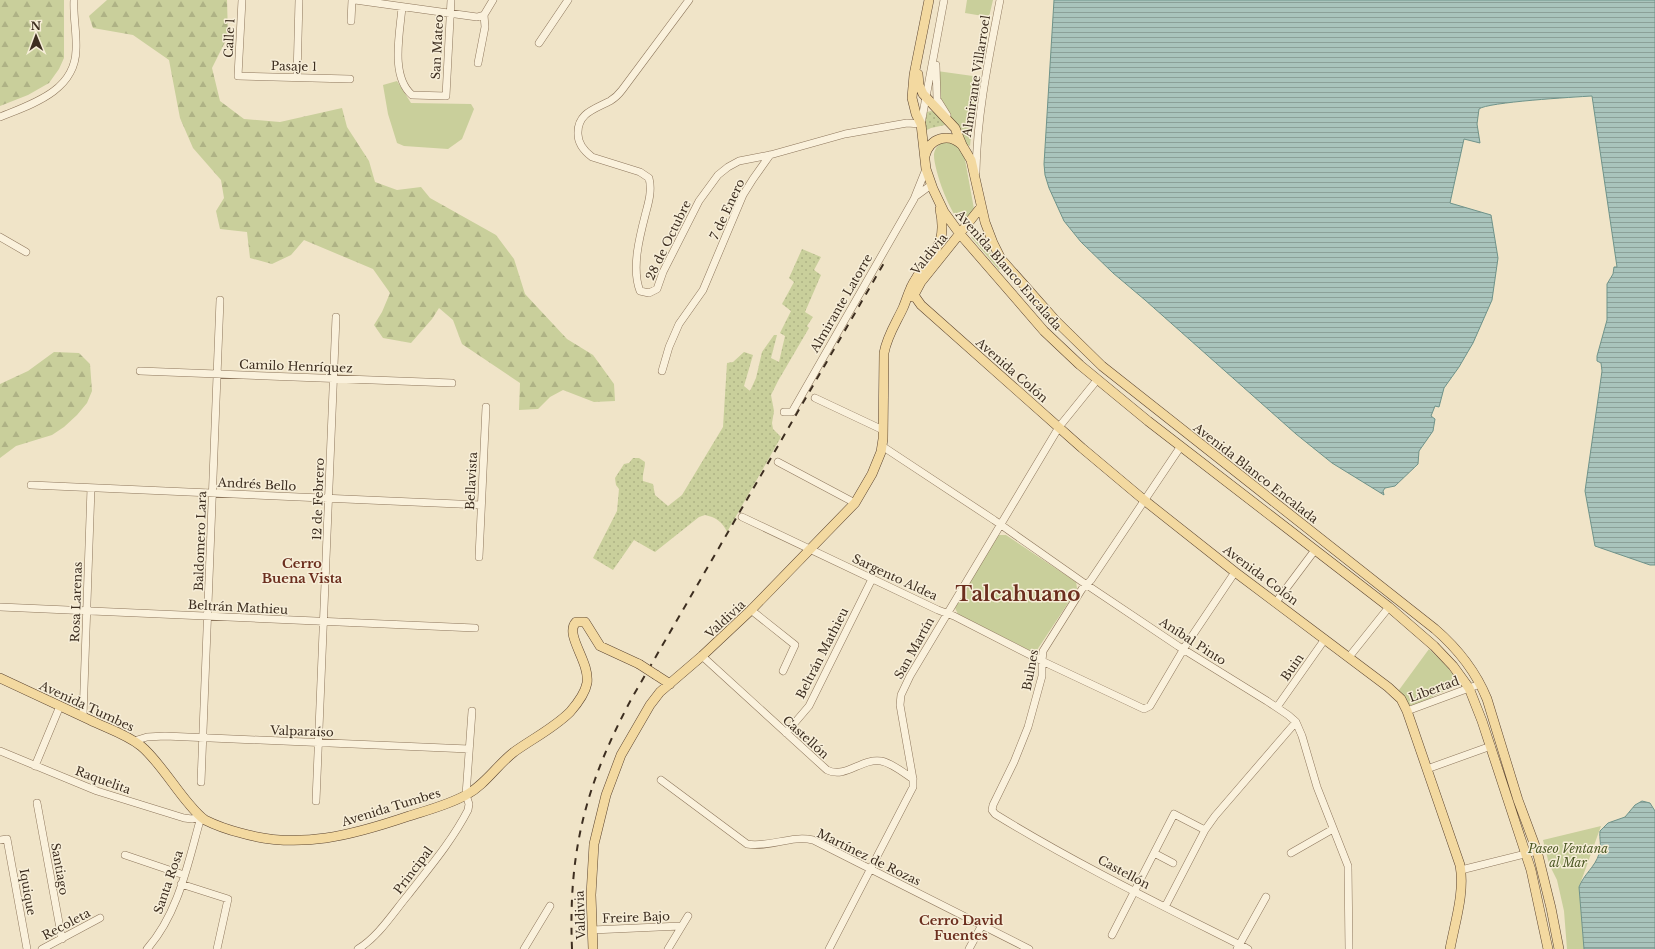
<svg xmlns="http://www.w3.org/2000/svg" width="1655" height="949" font-family="'Libre Baskerville',serif">
  <style>
    .grass { fill: url(#grass-dots) }
    .forest { fill: url(#forest-firs) }
    .park { fill: #c9cf9b }
    .water { fill: url(#water-rules); stroke: #6f938a }
    .lines { fill: none; stroke-linecap: round; stroke-linejoin: round }
    .minor-casing { stroke: #8d765c; stroke-width: 8 }
    .major-casing { stroke: #5b4430; stroke-width: 10 }
    .minor { stroke: #faf1dc; stroke-width: 7 }
    .major { stroke: #f3d9a0; stroke-width: 9 }
    .rail { stroke: #3d2e20; stroke-width: 2; stroke-dasharray: 7 7; stroke-linecap: butt }
    .major-bridge-casing { stroke: #5b4430; stroke-width: 10; stroke-linecap: butt }
    .major-bridge { stroke: #f3d9a0; stroke-width: 9 }
    .labels { text-anchor: middle; dominant-baseline: central; stroke-width: 3; stroke-linejoin: round; paint-order: stroke }
    .street-label { font-size: 12px; fill: #3d2e20; stroke: #f7eed8 }
    .park-label { font-size: 12px; font-style: italic; fill: #4d5a26; stroke: #f7eed8 }
    .neighbourhood-label { font-size: 13px; font-weight: bold; fill: #6b2e1e; stroke: #f7eed8 }
    .town-label { font-size: 20px; font-weight: bold; fill: #6b2e1e; stroke: #f7eed8 }
  </style>
  <defs>
    <pattern id="grass-dots" width="8" height="8" patternUnits="userSpaceOnUse"><rect width="8" height="8" fill="#c9cf9b"/><path d="M2 2h.1M6 6h.1" fill="none" stroke="#aeb285" stroke-width="1.8" stroke-linecap="round"/></pattern>
    <pattern id="forest-firs" width="22" height="20" patternUnits="userSpaceOnUse"><rect width="22" height="20" fill="#c9cf9b"/><path d="M5 1l3.5 6h-7zM16 11l3.5 6h-7z" fill="#aeb285"/></pattern>
    <pattern id="water-rules" width="6" height="5" patternUnits="userSpaceOnUse"><rect width="6" height="5" fill="#a9c4bc"/><path d="M0 2.5h6" fill="none" stroke="#8ba098"/></pattern>
  </defs>
  <rect width="100%" height="100%" fill="#f0e4c8"/>
  <path class="grass" d="M 931,111 L 935,112 L 945,125 L 931,128 L 925,131 L 926,113 L 927,112 Z
    M 981,233 L 994,260 L 1000,268 L 999,270 L 971,237 L 976,237 Z
    M 802,249 L 821,257 L 814,270 L 821,275 L 805,312 L 813,317 L 807,326 L 809,328 L 778,381 L 771,395 L 774,411 L 772,423 L 773,429 L 781,437 L 727,532 C 723,522 715,517 705,515 L 699,517 L 655,552 L 634,540 L 613,570 L 593,558 L 617,511 L 619,489 L 616,485 L 615,478 L 624,464 L 629,463 L 633,458 L 639,458 L 645,462 C 645,469 642,474 643,481 L 653,484 L 655,495 L 668,506 L 682,495 L 723,427 L 727,363 L 733,362 L 744,352 L 753,355 L 744,386 L 750,391 L 756,378 L 762,352 L 774,335 L 777,335 L 771,358 L 779,362 L 785,336 L 780,333 L 791,311 L 782,304 L 794,282 L 789,278 Z"/>
  <path class="forest" d="M 0,0 L 64,0 L 64,58 L 59,69 L 49,83 L 28,95 L 0,106 Z
    M 107,0 L 227,0 L 228,36 L 212,68 L 220,101 L 244,119 L 280,122 L 342,108 L 347,127 L 369,161 L 375,182 L 397,190 L 421,187 L 430,198 L 496,235 L 514,259 L 525,294 L 567,339 L 593,355 L 614,384 L 615,401 L 594,402 L 563,390 L 550,397 L 538,409 L 519,410 L 520,383 L 462,344 L 453,320 L 439,308 L 432,319 L 411,343 L 383,338 L 374,325 L 382,312 L 390,293 L 373,269 L 304,240 L 291,255 L 272,264 L 250,258 L 247,232 L 220,229 L 216,211 L 224,198 L 221,180 L 193,148 L 180,118 L 169,60 L 133,35 L 93,28 L 89,16 Z
    M 54,352 L 79,353 L 90,364 L 92,391 L 87,403 L 77,415 L 64,427 L 52,435 L 16,446 L 0,458 L 0,384 L 28,371 Z"/>
  <path class="park" d="M 967,0 L 993,0 L 989,17 L 965,13 Z
    M 937,71 L 980,77 L 975,100 L 970,146 L 967,145 L 944,107 L 940,98 Z
    M 397,81 L 411,103 L 471,104 L 474,109 L 462,139 L 448,149 L 404,146 L 397,143 L 388,114 L 383,85 Z
    M 946,141 L 957,144 L 964,154 L 974,209 L 963,223 C 951,219 933,167 934,154 C 935,147 940,143 946,141 Z
    M 999,535 L 1006,535 L 1076,582 L 1077,588 L 1076,591 L 1037,650 L 1031,651 L 958,614 L 955,608 L 996,536 Z
    M 1429,649 C 1440,659 1449,668 1457,680 L 1455,686 L 1411,707 L 1399,690 Z
    M 1601,826 L 1579,887 L 1584,949 L 1567,949 L 1564,911 L 1557,880 L 1549,864 L 1543,840 Z"/>
  <path class="water" d="M 1054,0 L 1655,0 L 1655,565 L 1650,565 L 1595,546 L 1585,491 L 1602,371 L 1601,363 L 1597,361 L 1597,356 L 1607,320 L 1607,284 L 1613,274 L 1614,267 L 1617,267 L 1592,96 C 1575,97 1487,102 1479,109 L 1477,124 L 1480,143 L 1464,139 L 1450,203 L 1491,215 L 1498,258 L 1492,300 L 1473,343 L 1459,367 L 1444,388 L 1439,407 L 1435,406 L 1431,416 L 1435,419 L 1433,431 L 1419,451 L 1418,464 L 1395,486 L 1385,488 L 1383,491 L 1384,495 L 1332,463 L 1296,434 L 1145,300 L 1113,273 L 1081,242 L 1064,221 L 1049,188 L 1045,175 L 1044,164 Z
    M 1642,801 L 1650,803 L 1655,811 L 1655,949 L 1584,949 L 1579,887 C 1584,874 1595,867 1599,854 C 1602,846 1599,838 1600,831 L 1608,823 L 1625,817 L 1635,805 Z"/>
  <g class="lines">
    <g class="minor-casing">
      <path id="minor" d="M 242,0 L 238,76 L 350,79
        M 355,0 L 477,17 L 484,15
        M 689,0 L 622,90 C 619,94 615,98 610,101 C 595,109 577,113 578,134 C 578,144 584,151 592,157 L 640,172 L 649,178 C 652,190 649,201 646,212 C 640,235 631,268 640,291 L 649,293 L 657,289 L 663,272 L 699,201 L 718,175 L 728,167 L 739,161 L 770,155 L 845,134 L 907,123 L 921,124 L 944,0
        M 402,7 C 400,33 390,76 412,95 L 446,96 L 451,0
        M 484,15 L 493,0
        M 351,21 L 352,0
        M 539,43 L 568,0
        M 478,63 L 485,27 L 484,15
        M 936,65 L 937,99 L 947,115
        M 297,77 L 299,0
        M 0,117 C 32,104 75,91 76,50 C 77,33 73,17 74,0
        M 976,172 C 977,113 989,57 1000,0
        M 916,196 L 931,185
        M 0,237 L 26,252
        M 140,371 L 452,383
        M 662,371 L 669,347 L 679,324 L 703,290 L 743,195 L 753,179 L 770,155
        M 815,398 L 883,430
        M 784,412 L 792,412 L 914,199 L 926,169
        M 882,446 L 994,520 L 1081,581 L 1178,646 L 1267,701 L 1288,715 L 1296,722 L 1302,736 L 1317,787 L 1348,866 L 1349,949
        M 1181,446 L 1091,580 L 1082,589 L 1043,651 L 1042,661 L 1042,676 L 1028,727 L 1014,762 L 993,805 L 992,810 L 995,814 C 1076,864 1163,906 1248,949
        M 778,462 L 855,503
        M 31,485 L 481,505
        M 742,517 L 938,610 L 954,616 L 1042,661 L 1144,709 L 1150,706 L 1186,645 L 1235,572
        M 479,557 L 486,407
        M 1276,602 L 1315,550
        M 0,607 L 475,628
        M 751,610 L 795,645 L 783,671
        M 702,656 L 827,770 C 846,779 861,758 881,761 C 892,763 904,773 913,779
        M 1349,657 L 1389,607
        M 1277,707 L 1325,639
        M 1407,711 L 1480,684
        M 83,717 L 91,488
        M 786,733 L 809,706 L 872,579
        M 134,741 L 147,737 L 165,736 L 469,749
        M 0,751 L 97,791 L 184,818 L 192,819 L 201,817
        M 35,766 L 60,706
        M 1427,769 L 1491,746
        M 661,780 L 747,844 C 769,848 791,835 813,840 L 1029,949
        M 201,782 L 220,300
        M 316,801 L 336,317
        M 37,803 L 62,939
        M 0,840 L 7,839 L 27,949
        M 1154,853 L 1173,863
        M 1291,853 L 1333,829
        M 125,855 L 184,875
        M 1461,870 L 1537,851
        M 181,884 L 228,899 L 217,949
        M 1165,907 L 1205,830 L 1215,816 L 1296,722
        M 592,930 L 681,926
        M 1112,935 L 1174,814 L 1205,830
        M 42,949 L 100,918
        M 147,949 C 179,913 188,862 201,817
        M 358,949 C 378,937 393,913 408,895 C 429,868 452,841 468,810 L 469,804 L 466,795 L 472,711
        M 524,949 L 550,906
        M 668,949 L 688,916
        M 829,949 L 913,787 L 913,779 L 900,705 L 901,695 L 910,676 L 1059,427 L 1097,380
        M 969,949 L 982,925
        M 1237,949 L 1266,897"/>
    </g>
    <g class="major-casing">
      <path id="major" d="M 929,0 L 914,75 L 912,98 L 916,114 L 921,124 L 926,169 L 933,189 L 944,212 L 960,234 L 1044,331 L 1080,365 L 1148,421 L 1389,607 L 1434,646 L 1453,666 L 1469,688 L 1482,721 L 1531,870 L 1548,949
        M 918,74 L 919,85 L 923,94 L 955,128 L 962,145 L 971,160 L 985,222 L 993,243 L 1001,259 L 1056,321 L 1102,366 L 1435,629 C 1457,648 1476,672 1487,699 L 1518,800 L 1537,851 L 1551,908 L 1559,949
        M 925,156 C 929,138 949,132 962,145
        M 911,287 L 916,298 L 921,305 L 1082,448 L 1144,500 L 1235,572 L 1388,687 L 1401,699 L 1407,711 L 1460,865 C 1465,892 1455,922 1450,949
        M 913,297 L 921,282 L 981,207
        M 656,675 L 670,684
        M 0,678 C 30,692 60,706 90,720 C 106,728 126,734 141,746 C 158,760 174,787 189,804 C 194,810 199,816 205,820 C 217,826 229,830 241,833 C 299,850 353,835 409,816 C 428,810 448,805 466,795 C 485,785 497,765 514,752 C 532,739 554,728 570,712 C 577,704 585,694 587,683 C 590,661 564,635 576,622 L 585,622 L 600,646 L 639,664
        M 593,949 L 591,895 L 594,844 L 606,795 L 621,755 L 650,705 L 660,692 L 702,656 L 751,610 L 855,503 L 872,474 L 881,452 L 883,439 L 884,353 C 887,336 896,323 903,308 C 907,299 909,289 915,280 C 932,251 948,247 940,209"/>
    </g>
    <use href="#minor" class="minor"/>
    <use href="#major" class="major"/>
    <path class="rail" d="M 572,949 C 568,850 586,783 633,696 L 884,263"/>
    <g class="major-bridge-casing">
      <path id="major-bridge" d="M 639,664 L 656,675"/>
    </g>
    <use href="#major-bridge" class="major-bridge"/>
  </g>
  <g class="labels">
    <g class="street-label">
      <text transform="translate(229 38) rotate(-87)">Calle 1</text>
      <text transform="translate(437 47) rotate(-87)">San Mateo</text>
      <text transform="translate(294 66) rotate(1)">Pasaje 1</text>
      <text transform="translate(976 76) rotate(-81)">Almirante Villarroel</text>
      <text transform="translate(727 209) rotate(-65)">7 de Enero</text>
      <text transform="translate(668 240) rotate(-64)">28 de Octubre</text>
      <text transform="translate(929 254) rotate(-51)">Valdivia</text>
      <text transform="translate(1009 270) rotate(49)">Avenida Blanco Encalada</text>
      <text transform="translate(841 303) rotate(-60)">Almirante Latorre</text>
      <text transform="translate(296 366) rotate(2)">Camilo Henríquez</text>
      <text transform="translate(1012 370) rotate(41)">Avenida Colón</text>
      <text transform="translate(1256 473) rotate(38)">Avenida Blanco Encalada</text>
      <text transform="translate(471 481) rotate(-87)">Bellavista</text>
      <text transform="translate(257 484) rotate(3)">Andrés Bello</text>
      <text transform="translate(318 499) rotate(-88)">12 de Febrero</text>
      <text transform="translate(200 541) rotate(-88)">Baldomero Lara</text>
      <text transform="translate(1261 575) rotate(37)">Avenida Colón</text>
      <text transform="translate(895 577) rotate(25)">Sargento Aldea</text>
      <text transform="translate(76 602) rotate(-88)">Rosa Larenas</text>
      <text transform="translate(238 607) rotate(3)">Beltrán Mathieu</text>
      <text transform="translate(725 619) rotate(-43)">Valdivia</text>
      <text transform="translate(1193 641) rotate(33)">Aníbal Pinto</text>
      <text transform="translate(914 648) rotate(-61)">San Martín</text>
      <text transform="translate(822 653) rotate(-63)">Beltrán Mathieu</text>
      <text transform="translate(1292 667) rotate(-55)">Buin</text>
      <text transform="translate(1030 670) rotate(-79)">Bulnes</text>
      <text transform="translate(1434 689) rotate(-20)">Libertad</text>
      <text transform="translate(87 706) rotate(25)">Avenida Tumbes</text>
      <text transform="translate(302 731) rotate(2)">Valparaíso</text>
      <text transform="translate(806 737) rotate(42)">Castellón</text>
      <text transform="translate(103 780) rotate(20)">Raquelita</text>
      <text transform="translate(391 807) rotate(-17)">Avenida Tumbes</text>
      <text transform="translate(869 857) rotate(26)">Martínez de Rozas</text>
      <text transform="translate(60 869) rotate(80)">Santiago</text>
      <text transform="translate(413 870) rotate(-53)">Principal</text>
      <text transform="translate(1124 872) rotate(28)">Castellón</text>
      <text transform="translate(168 882) rotate(-71)">Santa Rosa</text>
      <text transform="translate(28 892) rotate(80)">Iquique</text>
      <text transform="translate(580 915) rotate(-92)">Valdivia</text>
      <text transform="translate(636 917) rotate(-2)">Freire Bajo</text>
      <text transform="translate(66 924) rotate(-28)">Recoleta</text>
    </g>
    <g class="park-label">
      <text x="1568" y="848">Paseo Ventana<tspan x="1568" dy="14">al Mar</tspan></text>
    </g>
    <g class="neighbourhood-label">
      <text x="302" y="563">Cerro<tspan x="302" dy="15">Buena Vista</tspan></text>
      <text x="961" y="920">Cerro David<tspan x="961" dy="15">Fuentes</tspan></text>
    </g>
    <g class="town-label">
      <text x="1018" y="594">Talcahuano</text>
    </g>
  </g>
  <g transform="translate(36 36) rotate(359)" stroke="#f7eed8" stroke-width="3" paint-order="stroke">
  <path d="M0-3L7 15L0 10L-7 15Z" fill="#3d2e20"/>
  <text y="-6" font-size="11" font-weight="bold" text-anchor="middle" fill="#3d2e20">N</text>
  </g>
</svg>
